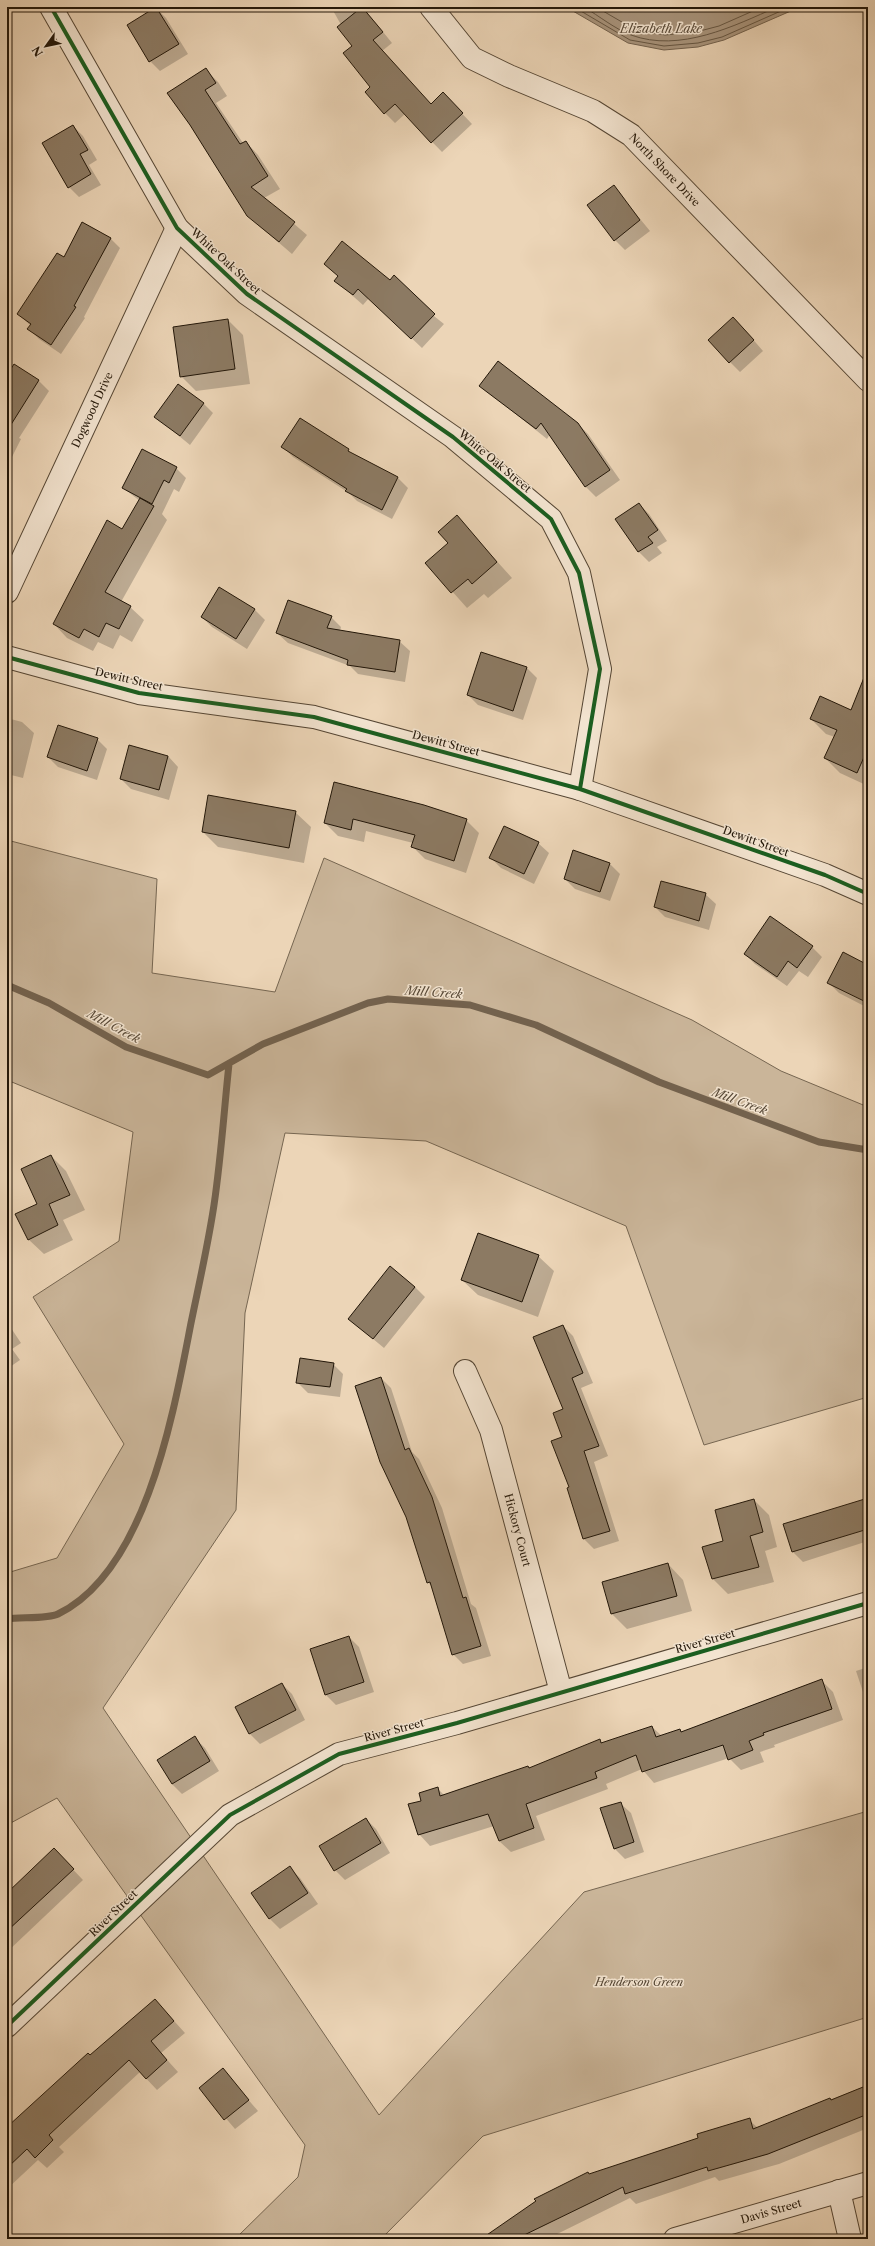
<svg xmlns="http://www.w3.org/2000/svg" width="875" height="2246" font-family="'Libre Caslon Text',serif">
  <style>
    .green { fill: #cab599; stroke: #766651 }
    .water { fill: #a8947c; stroke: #73624e }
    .shadow { fill: #0003 }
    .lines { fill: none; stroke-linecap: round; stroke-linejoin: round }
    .shore { stroke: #665642; stroke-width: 1 }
    .stream { stroke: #73624e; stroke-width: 7 }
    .building { fill: #8c7a63; stroke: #231709 }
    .minor-casing { stroke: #554634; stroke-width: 24 }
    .minor { stroke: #f3e4d0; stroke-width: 22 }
    .cycleway-casing { stroke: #f3e4d0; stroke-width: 6 }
    .cycleway { stroke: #1b5e20; stroke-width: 4 }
    .labels { text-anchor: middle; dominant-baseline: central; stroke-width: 3; stroke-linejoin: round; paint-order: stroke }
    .street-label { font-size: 11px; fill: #231709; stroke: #f3e4d0 }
    .park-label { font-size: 11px; font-style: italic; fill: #554634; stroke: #f3e4d0 }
    .water-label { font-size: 12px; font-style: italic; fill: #584937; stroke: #f3e4d0 }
  </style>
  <rect width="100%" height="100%" fill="#ecd5b7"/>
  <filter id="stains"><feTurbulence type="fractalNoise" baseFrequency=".005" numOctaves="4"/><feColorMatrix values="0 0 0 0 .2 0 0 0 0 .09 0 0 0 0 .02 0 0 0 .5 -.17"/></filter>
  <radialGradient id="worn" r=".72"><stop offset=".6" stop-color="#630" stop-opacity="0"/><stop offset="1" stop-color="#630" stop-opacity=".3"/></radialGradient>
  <path class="green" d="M 7,840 L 157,879 L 152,973 L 275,992 L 324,858 L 692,1020 L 781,1071 L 868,1107 L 868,1397 L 704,1445 L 626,1226 L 426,1141 L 285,1133 L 245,1313 L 236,1510 L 103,1708 L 379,2115 L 584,1892 L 868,1811 L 868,2017 L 483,2136 L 381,2239 L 235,2239 L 298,2177 L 305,2145 L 57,1798 L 7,1825 L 7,1573 L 57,1558 L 124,1444 L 33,1297 L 119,1241 L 133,1132 L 7,1080 Z"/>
  <path class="water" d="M 566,7 L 800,7 L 724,40 L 698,47 L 664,50 L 628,43 Z"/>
  <path class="shadow" d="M 331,7 L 363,7 L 392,43 L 382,51 L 431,105 L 453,104 L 472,124 L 442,152 L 405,114 L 395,123 L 385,113 L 353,46 Z
    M 156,8 L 166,18 L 188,54 L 160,71 L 150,61 Z
    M 7,18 L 12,32 L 7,34 Z
    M 205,69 L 218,82 L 227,96 L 216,103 L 243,143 L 246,142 L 258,155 L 280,189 L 264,198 L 307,235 L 292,254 L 248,216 L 191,124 Z
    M 73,126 L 83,136 L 97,160 L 89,165 L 101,185 L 79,197 L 69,187 Z
    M 613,186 L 650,231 L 625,250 L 615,240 Z
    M 110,238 L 120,248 L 84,317 L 85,318 L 61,354 L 39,339 L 29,329 L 31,326 L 18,314 L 64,259 Z
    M 336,281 L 390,281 L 444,324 L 422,348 L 369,298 L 363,305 Z
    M 228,320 L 243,335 L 250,384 L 196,391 L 181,376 Z
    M 743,328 L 763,351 L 740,372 L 730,362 Z
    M 7,377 L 38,380 L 49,391 L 19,438 L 21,439 L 7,467 Z
    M 481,386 L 578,424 L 588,434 L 620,480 L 596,497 L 586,487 L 550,434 L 547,439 Z
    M 203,403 L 213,413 L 190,445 L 156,417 Z
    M 283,447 L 348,450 L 353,455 L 398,478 L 408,488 L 392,519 L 357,501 L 349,493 L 293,457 Z
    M 176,468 L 186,478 L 179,492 L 174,489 L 162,514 L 167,520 L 121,602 L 130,607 L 144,620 L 132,642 L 120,635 L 113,649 L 98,642 L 93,651 L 67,638 L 54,624 L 122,531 L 140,501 L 123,488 Z
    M 639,504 L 649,514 L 667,541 L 657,547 L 662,553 L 649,562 L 639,552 L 617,519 Z
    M 457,517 L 512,578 L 488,598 L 484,594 L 467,608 L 427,563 L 450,543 Z
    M 220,588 L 255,610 L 265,620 L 247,649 L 212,627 L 202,617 Z
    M 331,617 L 341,627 L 340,631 L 399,641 L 410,651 L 405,682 L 358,674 L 350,666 L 288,643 L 277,633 Z
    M 482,653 L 527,668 L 537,678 L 523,720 L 478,705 L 468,695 Z
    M 868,670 L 868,786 L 840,773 L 825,758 L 835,737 L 826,734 L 811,719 L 852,712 Z
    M 7,718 L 22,722 L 34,733 L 23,778 L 7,774 Z
    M 97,739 L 107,749 L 97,780 L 58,767 L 48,757 Z
    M 168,756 L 178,767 L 169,800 L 131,789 L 121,779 Z
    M 335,783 L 466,820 L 479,833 L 466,873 L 425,859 L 412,846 L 413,843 L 366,831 L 364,842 L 338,836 L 325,823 Z
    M 295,812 L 311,827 L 304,863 L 218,847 L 203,832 Z
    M 538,843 L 549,853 L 534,884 L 501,868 L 491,858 Z
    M 610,864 L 620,874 L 610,901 L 575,889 L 565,879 Z
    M 705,894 L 716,904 L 709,930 L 665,917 L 655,907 Z
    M 812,947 L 822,957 L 808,977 L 799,971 L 787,986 L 755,964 L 745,954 Z
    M 868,966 L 868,1008 L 839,993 L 829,983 Z
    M 51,1156 L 66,1171 L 85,1210 L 63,1220 L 73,1240 L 44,1254 L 28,1239 Z
    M 538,1256 L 554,1271 L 538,1317 L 478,1295 L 462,1280 Z
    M 415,1287 L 425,1297 L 384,1348 L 349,1319 Z
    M 7,1322 L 21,1343 L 12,1349 L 20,1360 L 7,1369 Z
    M 563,1326 L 573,1336 L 593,1383 L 581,1388 L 608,1456 L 594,1462 L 619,1541 L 594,1549 L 584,1539 L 571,1487 L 563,1437 Z
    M 333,1364 L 343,1374 L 340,1397 L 308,1393 L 297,1382 Z
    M 381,1378 L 391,1388 L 412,1452 L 419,1459 L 442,1508 L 471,1604 L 476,1608 L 491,1656 L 463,1664 L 453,1654 L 432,1587 L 428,1582 L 407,1516 Z
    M 868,1498 L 868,1541 L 803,1562 L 793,1552 L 784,1524 Z
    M 754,1500 L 769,1515 L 777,1547 L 765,1551 L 774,1582 L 728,1594 L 713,1579 L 725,1542 Z
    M 668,1564 L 683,1580 L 692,1611 L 627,1629 L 612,1614 Z
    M 349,1637 L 359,1647 L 374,1692 L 336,1705 L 326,1695 Z
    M 868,1667 L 868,1707 L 856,1671 Z
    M 821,1680 L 833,1692 L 843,1720 L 774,1745 L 775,1747 L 760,1752 L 764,1762 L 741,1770 L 729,1758 L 654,1783 L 642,1769 L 606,1784 L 608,1789 L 536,1816 L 545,1840 L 511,1852 L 499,1841 L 494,1826 L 430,1846 L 419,1834 L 422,1801 L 437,1788 L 445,1796 L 529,1769 L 600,1741 L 603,1743 L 652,1727 L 662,1736 L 680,1730 L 682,1732 Z
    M 282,1684 L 292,1694 L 305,1720 L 260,1744 L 250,1734 L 236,1708 Z
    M 195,1738 L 205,1748 L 219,1771 L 182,1794 L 172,1784 Z
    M 620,1803 L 631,1813 L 644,1852 L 625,1859 L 615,1849 Z
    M 366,1819 L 376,1829 L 390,1853 L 345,1880 L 335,1870 Z
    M 64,1860 L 83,1880 L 7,1952 L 7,1893 Z
    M 290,1868 L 300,1878 L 318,1904 L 280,1929 L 270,1919 L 253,1893 Z
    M 155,2000 L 185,2033 L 161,2053 L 178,2072 L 157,2090 L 140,2072 L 59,2147 L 64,2152 L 47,2168 L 38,2160 L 7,2189 L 7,2129 Z
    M 223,2070 L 258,2111 L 235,2129 L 200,2088 Z
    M 868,2085 L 868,2128 L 779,2164 L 719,2181 L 715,2177 L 636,2204 L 630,2198 L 547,2239 L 483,2239 L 589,2175 L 699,2139 L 749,2120 L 758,2128 Z"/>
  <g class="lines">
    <path class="shore" d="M 574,7 L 630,40 L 664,46 L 698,43 L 722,37 L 790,7
      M 584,7 C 599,16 615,29 631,35 C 680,53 734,26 777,7
      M 596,7 L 634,29 L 665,35 L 696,32 L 719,26 L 762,7"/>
    <path class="stream" d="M 7,985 L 49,1003 L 126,1047 L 208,1075 L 263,1044 L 368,1003 L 388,999 L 470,1005 L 536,1025 L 659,1082 L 819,1142 L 868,1150
      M 7,1619 C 20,1617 48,1619 58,1614 C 147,1571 174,1410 191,1323 C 199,1284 208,1245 214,1205 C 221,1158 224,1111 229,1064"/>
  </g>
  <path class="building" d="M 156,7 L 179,44 L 149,62 L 127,25 Z
    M 362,7 L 383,32 L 373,40 L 431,104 L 443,92 L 463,113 L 431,143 L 395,104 L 384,114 L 365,92 L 370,87 L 343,53 L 352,46 L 337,27 Z
    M 206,68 L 216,83 L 205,90 L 240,144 L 246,141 L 268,176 L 251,187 L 295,222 L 279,242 L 247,216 L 190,125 L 167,93 Z
    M 73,125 L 88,150 L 80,154 L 91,174 L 68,188 L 42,143 Z
    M 614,185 L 640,220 L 614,241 L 587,205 Z
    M 82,222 L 111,238 L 74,306 L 76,307 L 51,345 L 27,329 L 31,324 L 17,314 L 57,253 L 64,257 Z
    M 342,241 L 390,280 L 394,275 L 435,314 L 411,339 L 358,289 L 353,295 L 334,281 L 338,276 L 324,264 Z
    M 733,317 L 754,340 L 729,363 L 708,340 Z
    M 228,319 L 235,369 L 180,377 L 173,327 Z
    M 498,361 L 578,423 L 610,470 L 585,487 L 541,423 L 536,429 L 479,386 Z
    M 14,364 L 39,380 L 7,431 L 7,375 Z
    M 178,384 L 204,403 L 180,436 L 154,417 Z
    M 300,418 L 349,449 L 348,451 L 398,477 L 382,510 L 345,491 L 347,489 L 281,447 Z
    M 142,449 L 177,467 L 169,483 L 164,480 L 152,504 L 122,488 Z
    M 140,498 L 154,506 L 105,592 L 131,606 L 119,629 L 106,623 L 99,637 L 84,629 L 79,638 L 53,624 L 107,520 L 122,529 Z
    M 639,503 L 658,530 L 648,537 L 653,543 L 638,552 L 615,519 Z
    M 457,515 L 497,562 L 472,584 L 468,579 L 451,593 L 425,563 L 448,543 L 438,532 Z
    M 219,587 L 255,609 L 236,639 L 201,617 Z
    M 288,600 L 332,616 L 327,628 L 400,640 L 395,672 L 347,665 L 348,660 L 276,633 Z
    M 481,652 L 527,667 L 513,711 L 467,695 Z
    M 867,670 L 868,748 L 857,773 L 824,758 L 837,730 L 810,719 L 820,696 L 851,710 Z
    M 58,725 L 98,738 L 87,771 L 47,757 Z
    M 129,745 L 168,756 L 159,790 L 120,779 Z
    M 334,782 L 424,805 L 467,819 L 454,861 L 411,847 L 415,835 L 353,819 L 351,830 L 324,823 Z
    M 208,795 L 296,811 L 289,848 L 202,832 Z
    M 504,826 L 539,842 L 524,874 L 489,858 Z
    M 573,850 L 610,863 L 600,892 L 564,879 Z
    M 661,881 L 706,893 L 699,921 L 654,907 Z
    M 770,916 L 813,946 L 797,968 L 788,961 L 777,977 L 744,954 Z
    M 843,952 L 868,965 L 868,1003 L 827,983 Z
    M 51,1155 L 70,1195 L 49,1204 L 58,1225 L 28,1240 L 15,1214 L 37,1204 L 21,1169 Z
    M 478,1233 L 539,1255 L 522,1302 L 461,1280 Z
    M 390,1266 L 415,1287 L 373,1339 L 348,1319 Z
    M 563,1325 L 583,1373 L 572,1378 L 599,1446 L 584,1451 L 610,1531 L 583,1539 L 567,1488 L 569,1487 L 551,1441 L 562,1437 L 553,1413 L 563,1409 L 533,1337 Z
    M 300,1358 L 334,1363 L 330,1387 L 296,1383 Z
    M 381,1377 L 405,1450 L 409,1448 L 432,1497 L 463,1598 L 466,1597 L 481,1646 L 452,1655 L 430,1582 L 427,1583 L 406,1517 L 380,1462 L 355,1386 Z
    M 868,1498 L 868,1529 L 792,1552 L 783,1524 Z
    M 754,1499 L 763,1532 L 750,1536 L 759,1567 L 712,1579 L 702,1547 L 723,1541 L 715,1510 Z
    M 668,1563 L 677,1596 L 611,1614 L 602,1582 Z
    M 349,1636 L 364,1682 L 325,1695 L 310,1649 Z
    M 822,1679 L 832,1709 L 763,1733 L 764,1735 L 749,1741 L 753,1750 L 728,1760 L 723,1745 L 642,1772 L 636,1755 L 595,1772 L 597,1778 L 526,1804 L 534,1828 L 499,1841 L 488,1814 L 418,1835 L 408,1804 L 421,1801 L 419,1793 L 438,1787 L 440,1796 L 528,1766 L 529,1768 L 600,1739 L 601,1743 L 652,1726 L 656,1737 L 680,1729 L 681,1732 Z
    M 282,1683 L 296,1710 L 249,1734 L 235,1707 Z
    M 195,1736 L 210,1761 L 172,1784 L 157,1760 Z
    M 621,1802 L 634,1842 L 614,1849 L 600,1808 Z
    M 366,1818 L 381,1843 L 334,1871 L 319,1846 Z
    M 54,1848 L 74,1869 L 7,1931 L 7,1893 Z
    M 290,1866 L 308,1893 L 269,1919 L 251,1893 Z
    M 155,1999 L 174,2021 L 151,2041 L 167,2060 L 146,2079 L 129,2060 L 49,2135 L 53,2140 L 35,2158 L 27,2149 L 7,2168 L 7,2127 L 88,2053 L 90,2055 Z
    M 223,2068 L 249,2100 L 224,2120 L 199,2088 Z
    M 868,2085 L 868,2114 L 768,2154 L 708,2171 L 707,2167 L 625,2194 L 623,2187 L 516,2239 L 481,2239 L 536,2201 L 534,2199 L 588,2172 L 589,2174 L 698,2138 L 697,2134 L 750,2118 L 753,2129 L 830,2098 L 831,2100 Z"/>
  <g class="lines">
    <g class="minor-casing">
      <g id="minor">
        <path d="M 51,7 L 177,228 L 247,294 L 453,437 L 551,519 L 579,573 L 600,669 L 580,789"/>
        <path id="s1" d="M 431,7 L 472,58 L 509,76 L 593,111 L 631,135 L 868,380"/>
        <path id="s2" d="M 7,592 L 177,228"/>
        <path d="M 7,657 L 139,693 L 314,717 L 580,789 L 825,875 L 868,894"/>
        <path id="s3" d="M 465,1371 L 491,1430 L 561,1692"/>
        <path d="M 7,2026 L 230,1815 L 339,1754 L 457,1723 L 868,1603"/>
        <path d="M 839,2191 L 850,2239"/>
        <path id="s4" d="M 675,2239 L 868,2183"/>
      </g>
    </g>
    <use href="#minor" class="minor"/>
    <g class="cycleway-casing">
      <path id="cycleway" d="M 51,7 L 177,228 L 247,294 L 453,437 L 551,519 L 579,573 L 600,669 L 580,789
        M 7,657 L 139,693 L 314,717 L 580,789 L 825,875 L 868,894
        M 7,2026 L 230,1815 L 339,1754 L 457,1723 L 868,1603"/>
    </g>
    <use href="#cycleway" class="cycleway"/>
  </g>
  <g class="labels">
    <g class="street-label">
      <text stroke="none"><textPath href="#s1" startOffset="291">North Shore Drive</textPath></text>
      <text transform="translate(226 261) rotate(43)">White Oak Street</text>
      <text stroke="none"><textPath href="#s2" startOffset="201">Dogwood Drive</textPath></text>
      <text transform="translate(495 461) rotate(40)">White Oak Street</text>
      <text transform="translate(129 679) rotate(13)">Dewitt Street</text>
      <text transform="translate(446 743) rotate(15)">Dewitt Street</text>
      <text transform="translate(756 841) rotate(20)">Dewitt Street</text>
      <text stroke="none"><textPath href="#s3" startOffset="168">Hickory Court</textPath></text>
      <text transform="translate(705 1641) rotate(-16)">River Street</text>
      <text transform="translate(394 1730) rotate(-15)">River Street</text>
      <text transform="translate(113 1913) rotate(-44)">River Street</text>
      <text stroke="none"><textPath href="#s4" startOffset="100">Davis Street</textPath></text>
    </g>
    <g class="park-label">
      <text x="639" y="1982">Henderson Green</text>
    </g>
    <g class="water-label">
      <text x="661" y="28">Elizabeth Lake</text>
      <text transform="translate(434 992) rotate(4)">Mill Creek</text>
      <text transform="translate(114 1026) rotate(28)">Mill Creek</text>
      <text transform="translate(740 1101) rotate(20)">Mill Creek</text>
    </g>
  </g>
  <rect width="875" height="2246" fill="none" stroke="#ecd5b7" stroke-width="24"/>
  <rect x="8" y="8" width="859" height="2230" fill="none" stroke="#231709" stroke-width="2"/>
  <rect x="12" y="12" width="851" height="2222" fill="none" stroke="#231709"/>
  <g transform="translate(46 46) rotate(237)" stroke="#f3e4d0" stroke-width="3" paint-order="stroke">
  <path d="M0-3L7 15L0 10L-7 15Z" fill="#231709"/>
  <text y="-6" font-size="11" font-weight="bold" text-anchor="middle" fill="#231709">N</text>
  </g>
  <rect width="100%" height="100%" filter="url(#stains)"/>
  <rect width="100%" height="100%" fill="url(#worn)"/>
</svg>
